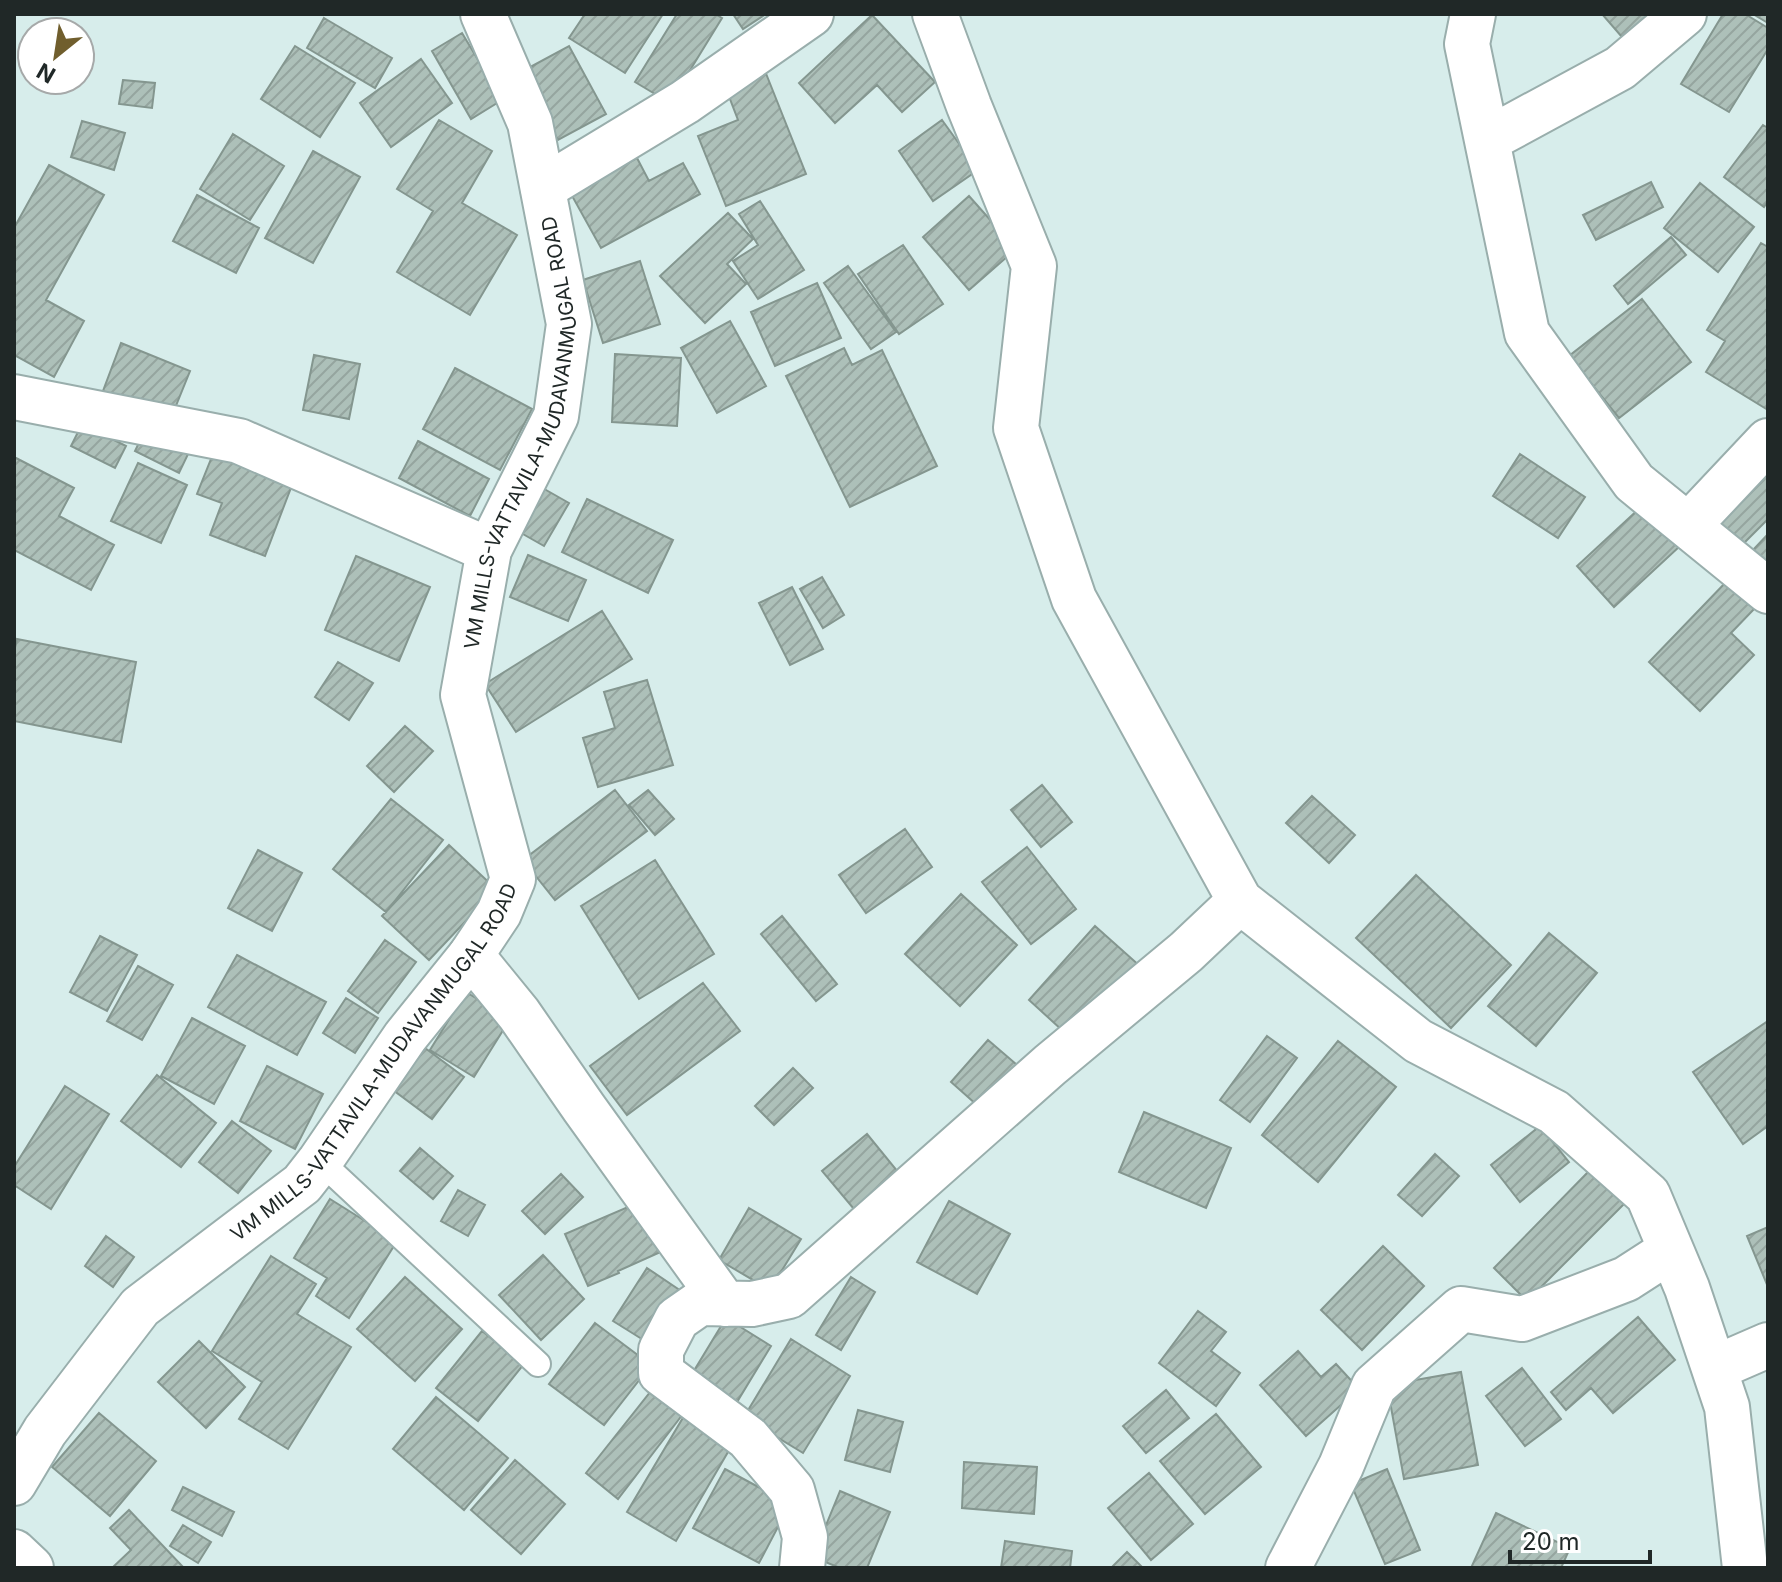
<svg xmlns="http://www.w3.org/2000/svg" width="1782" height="1582" font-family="Inter,sans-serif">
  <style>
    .building { fill: url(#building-hatch); stroke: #84968f; stroke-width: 2 }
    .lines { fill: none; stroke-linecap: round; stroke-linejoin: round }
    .lane-casing { stroke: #99aeac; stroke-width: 28 }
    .street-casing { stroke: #99aeac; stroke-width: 48 }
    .secondary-casing { stroke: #99aeac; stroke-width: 48 }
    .lane { stroke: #fff; stroke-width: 24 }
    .street { stroke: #fff; stroke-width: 44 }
    .secondary { stroke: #fff; stroke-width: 44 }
    .labels { text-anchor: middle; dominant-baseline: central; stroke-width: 8; stroke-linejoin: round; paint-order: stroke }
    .street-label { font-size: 20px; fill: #202827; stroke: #fff }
  </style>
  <defs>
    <pattern id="building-hatch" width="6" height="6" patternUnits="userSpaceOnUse" patternTransform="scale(2)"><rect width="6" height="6" fill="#adc0b9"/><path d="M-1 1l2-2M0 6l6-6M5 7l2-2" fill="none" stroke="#95a59f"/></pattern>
  </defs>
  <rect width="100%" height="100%" fill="#d7edeb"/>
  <path class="building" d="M 585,14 L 663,14 L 625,73 L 569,38 Z
    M 677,14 L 715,14 L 722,18 L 670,103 L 635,82 Z
    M 733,14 L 766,14 L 743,29 Z
    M 1602,14 L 1649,14 L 1622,37 Z
    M 1723,14 L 1745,14 L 1768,28 L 1768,49 L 1729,112 L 1681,84 Z
    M 1753,14 L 1768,14 L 1768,23 Z
    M 872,15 L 935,82 L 902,112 L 877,85 L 835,123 L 799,83 Z
    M 324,18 L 392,58 L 375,88 L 307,48 Z
    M 462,33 L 502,100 L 471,119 L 432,51 Z
    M 295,46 L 355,83 L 320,137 L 261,99 Z
    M 569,46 L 606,114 L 558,140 L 521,72 Z
    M 421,59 L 452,103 L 391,147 L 360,103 Z
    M 765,71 L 806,174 L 726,206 L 698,136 L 738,120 L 725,86 Z
    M 123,80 L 155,83 L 152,108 L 119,104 Z
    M 439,120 L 492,151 L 462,203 L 517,235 L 470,315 L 397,272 L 433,211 L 397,189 Z
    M 942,120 L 978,170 L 933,201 L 899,151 Z
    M 82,121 L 125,133 L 114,170 L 71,157 Z
    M 1763,125 L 1768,128 L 1768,201 L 1764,207 L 1724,177 Z
    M 233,134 L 284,166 L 250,220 L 200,189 Z
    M 313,151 L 360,177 L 313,263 L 265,238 Z
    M 637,158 L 649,181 L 683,163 L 700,194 L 601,248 L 571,194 Z
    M 49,165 L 104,195 L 46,300 L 84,321 L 54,377 L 14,355 L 14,228 Z
    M 1651,182 L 1663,207 L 1596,240 L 1583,215 Z
    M 1700,183 L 1754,227 L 1718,272 L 1664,228 Z
    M 197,195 L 259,228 L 236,273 L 173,241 Z
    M 969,196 L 1016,249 L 969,290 L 923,237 Z
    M 760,201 L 804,270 L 758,299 L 733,261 L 758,245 L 739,214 Z
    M 728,213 L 753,239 L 727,264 L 746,284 L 705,323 L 660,276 Z
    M 1671,237 L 1686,255 L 1628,304 L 1614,286 Z
    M 1761,243 L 1768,247 L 1768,410 L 1706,372 L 1725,341 L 1707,330 Z
    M 903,245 L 943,304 L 899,334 L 858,274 Z
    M 640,261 L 660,324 L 603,343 L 583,280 Z
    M 848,266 L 896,332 L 871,349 L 824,283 Z
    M 817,283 L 841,338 L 775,366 L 751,312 Z
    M 1642,299 L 1691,362 L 1619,418 L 1569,356 Z
    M 730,321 L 766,386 L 717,413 L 681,348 Z
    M 121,343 L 190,371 L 171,418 L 103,391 Z
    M 844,348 L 852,365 L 882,350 L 937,466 L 850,507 L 786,376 Z
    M 615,354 L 681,358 L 677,426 L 612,422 Z
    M 314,355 L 360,364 L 349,419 L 303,410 Z
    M 455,368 L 532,409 L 500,470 L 423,429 Z
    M 82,424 L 126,446 L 115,468 L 71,446 Z
    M 146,428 L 190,450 L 179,473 L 135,451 Z
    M 418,441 L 489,479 L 470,516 L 399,478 Z
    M 1768,450 L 1768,519 L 1740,547 L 1706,514 Z
    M 213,454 L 292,485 L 265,556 L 210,535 L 222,503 L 197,494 Z
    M 1520,454 L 1585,497 L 1558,538 L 1493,496 Z
    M 16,458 L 74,488 L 59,516 L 114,545 L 91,590 L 14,550 L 14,461 Z
    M 138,463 L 187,485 L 161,543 L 111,521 Z
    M 539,486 L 569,503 L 544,546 L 514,529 Z
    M 587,499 L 673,540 L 648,593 L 562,552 Z
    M 1642,506 L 1679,547 L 1614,607 L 1577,566 Z
    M 1768,534 L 1768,565 L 1753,550 Z
    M 528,555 L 586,580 L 568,621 L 510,597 Z
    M 356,556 L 430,587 L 399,661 L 325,630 Z
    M 822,577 L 844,615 L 823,628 L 800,589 Z
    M 1728,580 L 1756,607 L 1731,633 L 1754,655 L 1700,711 L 1649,662 Z
    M 792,587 L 823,649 L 790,665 L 759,603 Z
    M 602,611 L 632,659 L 516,732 L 485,684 Z
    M 17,639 L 136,662 L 121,742 L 14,721 L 14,652 Z
    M 338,662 L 373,683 L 349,720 L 315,697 Z
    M 647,680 L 673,765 L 598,787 L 583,738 L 615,728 L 604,692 Z
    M 405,726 L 433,751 L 394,792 L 367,766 Z
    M 1042,785 L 1072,822 L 1041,847 L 1011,810 Z
    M 615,790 L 647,831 L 555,900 L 523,860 Z
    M 648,790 L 674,819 L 655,835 L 629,805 Z
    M 1312,796 L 1355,835 L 1329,863 L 1286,823 Z
    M 391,799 L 443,840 L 386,912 L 333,869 Z
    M 905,829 L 932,867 L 866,913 L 839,875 Z
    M 449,845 L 496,889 L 429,960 L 382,916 Z
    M 1027,847 L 1076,909 L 1031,944 L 982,882 Z
    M 258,850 L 302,873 L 272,931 L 228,908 Z
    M 655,860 L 714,954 L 639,999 L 581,906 Z
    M 1416,875 L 1511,965 L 1451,1028 L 1356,938 Z
    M 961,894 L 1017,945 L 960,1006 L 905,954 Z
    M 782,916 L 837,984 L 816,1001 L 761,934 Z
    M 1095,926 L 1141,967 L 1074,1041 L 1029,1000 Z
    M 1549,933 L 1597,973 L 1536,1046 L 1488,1006 Z
    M 100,936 L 137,955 L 107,1011 L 70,992 Z
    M 385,940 L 416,962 L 378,1013 L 348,991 Z
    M 237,955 L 326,1002 L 297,1055 L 208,1007 Z
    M 138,966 L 173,985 L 142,1040 L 107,1021 Z
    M 703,983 L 740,1031 L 627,1115 L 590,1066 Z
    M 466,992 L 510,1019 L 474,1077 L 430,1050 Z
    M 346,998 L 378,1018 L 355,1053 L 323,1033 Z
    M 192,1018 L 245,1046 L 214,1104 L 161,1076 Z
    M 1768,1021 L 1768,1126 L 1743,1144 L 1693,1072 Z
    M 1267,1036 L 1297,1058 L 1250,1122 L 1220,1100 Z
    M 988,1040 L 1023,1070 L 986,1113 L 951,1082 Z
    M 1338,1041 L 1396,1087 L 1318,1182 L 1262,1135 Z
    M 421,1045 L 464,1077 L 432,1119 L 389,1087 Z
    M 267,1066 L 323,1094 L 295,1149 L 240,1121 Z
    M 793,1068 L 813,1088 L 774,1125 L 755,1106 Z
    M 157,1075 L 216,1123 L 181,1167 L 121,1121 Z
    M 65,1086 L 109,1114 L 51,1209 L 14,1185 L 14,1167 Z
    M 1144,1112 L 1231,1148 L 1206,1208 L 1119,1172 Z
    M 232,1121 L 271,1151 L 238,1193 L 199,1162 Z
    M 1540,1126 L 1569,1162 L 1520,1202 L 1491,1165 Z
    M 867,1134 L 903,1178 L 859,1215 L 822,1171 Z
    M 420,1148 L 453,1176 L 433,1199 L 400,1171 Z
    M 1435,1154 L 1459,1176 L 1422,1216 L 1398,1195 Z
    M 1591,1169 L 1626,1202 L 1527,1301 L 1494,1268 Z
    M 561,1174 L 583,1197 L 545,1234 L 522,1211 Z
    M 458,1190 L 485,1205 L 468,1236 L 441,1221 Z
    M 330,1199 L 397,1241 L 349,1318 L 316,1296 L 327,1278 L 294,1258 Z
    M 642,1201 L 665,1250 L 618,1271 L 619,1273 L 588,1286 L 565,1234 Z
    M 949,1201 L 1010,1234 L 977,1294 L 917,1262 Z
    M 749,1208 L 801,1239 L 770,1290 L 719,1260 Z
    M 1768,1227 L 1768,1287 L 1747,1236 Z
    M 106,1236 L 134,1257 L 113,1287 L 85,1266 Z
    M 1383,1246 L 1424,1286 L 1362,1350 L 1321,1310 Z
    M 543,1255 L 584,1299 L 541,1340 L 499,1295 Z
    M 271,1256 L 316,1284 L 297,1314 L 351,1347 L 288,1449 L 239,1419 L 262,1382 L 212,1351 Z
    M 647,1268 L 687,1295 L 653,1346 L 613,1321 Z
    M 405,1277 L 462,1329 L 415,1381 L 357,1329 Z
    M 851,1277 L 875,1292 L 841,1350 L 816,1335 Z
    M 1198,1311 L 1226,1332 L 1211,1351 L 1240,1373 L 1216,1406 L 1159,1363 Z
    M 1638,1317 L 1675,1360 L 1613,1413 L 1591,1388 L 1566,1410 L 1551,1392 Z
    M 726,1318 L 771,1346 L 737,1402 L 692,1374 Z
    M 595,1323 L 651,1365 L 604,1425 L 549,1384 Z
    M 482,1331 L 524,1364 L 478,1421 L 436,1388 Z
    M 791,1339 L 850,1376 L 803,1453 L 744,1417 Z
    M 199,1341 L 245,1387 L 206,1428 L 158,1382 Z
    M 1298,1351 L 1321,1377 L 1336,1364 L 1359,1389 L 1306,1436 L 1260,1385 Z
    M 1522,1368 L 1561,1419 L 1525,1446 L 1486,1396 Z
    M 1461,1372 L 1478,1465 L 1404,1479 L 1387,1385 Z
    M 655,1386 L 686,1410 L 618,1499 L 586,1473 Z
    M 1166,1390 L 1189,1418 L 1146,1453 L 1123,1426 Z
    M 436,1397 L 508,1458 L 464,1510 L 393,1449 Z
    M 858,1410 L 903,1422 L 890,1472 L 845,1460 Z
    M 687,1411 L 735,1440 L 676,1541 L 627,1512 Z
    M 99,1413 L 156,1461 L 110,1516 L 52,1467 Z
    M 1216,1414 L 1261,1467 L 1205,1514 L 1160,1461 Z
    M 515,1460 L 565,1504 L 521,1554 L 471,1510 Z
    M 964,1462 L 1037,1467 L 1034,1514 L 962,1508 Z
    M 725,1469 L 790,1504 L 759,1563 L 693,1528 Z
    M 1387,1469 L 1420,1550 L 1385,1564 L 1351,1484 Z
    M 1149,1473 L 1193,1524 L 1151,1560 L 1108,1508 Z
    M 183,1487 L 234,1512 L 222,1536 L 172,1510 Z
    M 840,1491 L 890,1512 L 867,1568 L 840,1568 L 813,1557 Z
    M 129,1510 L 184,1568 L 112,1568 L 131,1550 L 110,1528 Z
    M 1496,1513 L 1570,1548 L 1561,1568 L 1471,1568 Z
    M 183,1525 L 211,1542 L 198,1563 L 170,1546 Z
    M 1005,1541 L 1072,1551 L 1070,1568 L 1001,1568 Z
    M 1127,1552 L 1143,1568 L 1111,1568 Z"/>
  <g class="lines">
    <g class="lane-casing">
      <path id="lane" d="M 320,1161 L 538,1364"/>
    </g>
    <g class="street-casing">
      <path id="street" d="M 935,14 L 969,106 L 1034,266 L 1016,428 L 1074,599 L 1240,901 L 1418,1041 L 1554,1112 L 1648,1195 L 1687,1288 L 1727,1407 L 1745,1568
        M 1473,14 L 1467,44 L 1527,333 L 1634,482 L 1768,591
        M 1487,140 L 1620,68 L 1684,14
        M 543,188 L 685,102 L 811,14
        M 14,397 L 239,441 L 489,550
        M 1688,526 L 1768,441
        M 471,955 L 519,1014 L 584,1108 L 725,1304
        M 1715,1368 L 1768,1345
        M 802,1568 L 805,1537 L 792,1490 L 748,1438 L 661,1373 L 661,1350 L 677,1319 L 700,1303 L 752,1304 L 789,1296 L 1050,1065 L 1186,952 L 1240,901
        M 1288,1568 L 1341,1466 L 1374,1386 L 1461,1309 L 1522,1319 L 1626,1279 L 1671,1250"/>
    </g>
    <g class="secondary-casing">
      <g id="secondary">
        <path id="s1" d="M 14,1483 L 45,1431 L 140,1307 L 302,1184 L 320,1161 L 405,1037 L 471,955 L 499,913 L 513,879 L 463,695 L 489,550 L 556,416 L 569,324 L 530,123 L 483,14"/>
        <path d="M 14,1552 L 31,1568"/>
      </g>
    </g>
    <use href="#lane" class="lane"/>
    <use href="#street" class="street"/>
    <use href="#secondary" class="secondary"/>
  </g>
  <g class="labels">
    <g class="street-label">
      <text stroke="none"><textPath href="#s1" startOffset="1256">VM MILLS-VATTAVILA-MUDAVANMUGAL ROAD</textPath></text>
      <text stroke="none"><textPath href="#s1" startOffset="560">VM MILLS-VATTAVILA-MUDAVANMUGAL ROAD</textPath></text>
    </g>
  </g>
  <rect width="1782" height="1582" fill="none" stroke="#202827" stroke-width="32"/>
  <g transform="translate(56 56) rotate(210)"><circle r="38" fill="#ffffff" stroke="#a6a9a9" stroke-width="2"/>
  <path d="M0-6L14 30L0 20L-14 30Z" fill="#705e2d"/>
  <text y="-12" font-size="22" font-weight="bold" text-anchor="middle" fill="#202827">N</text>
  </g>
  <path d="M1510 1550v12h140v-12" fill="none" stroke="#202827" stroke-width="4"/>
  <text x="1522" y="1550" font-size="24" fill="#202827" stroke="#ffffff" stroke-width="6" paint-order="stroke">20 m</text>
</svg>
